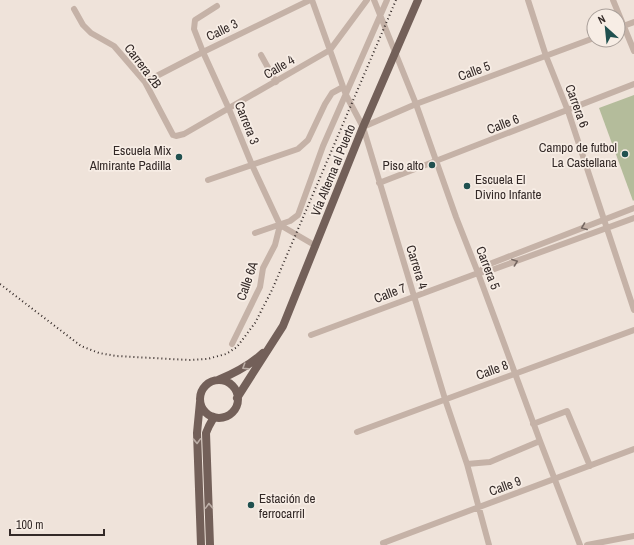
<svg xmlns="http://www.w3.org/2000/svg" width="634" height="545" font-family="'Archivo Narrow',sans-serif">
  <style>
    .green { fill: #b4bc9b }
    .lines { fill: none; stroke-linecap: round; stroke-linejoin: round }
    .minor { stroke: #c5b2a7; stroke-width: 6 }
    .major { stroke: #736059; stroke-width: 8 }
    .rail { stroke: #332927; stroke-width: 2; stroke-dasharray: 1 3; stroke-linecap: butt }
    .oneway { stroke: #756761 }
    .oneway2 { stroke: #bcaea6 }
    .poi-dot { fill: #20504f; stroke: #f7ede5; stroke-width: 1.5 }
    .labels { text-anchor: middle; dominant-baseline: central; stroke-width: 3.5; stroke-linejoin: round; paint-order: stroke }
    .street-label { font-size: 13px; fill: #332927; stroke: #f7ede5 }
    .poi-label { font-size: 13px; fill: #332927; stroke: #f7ede5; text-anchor: end }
  </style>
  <rect width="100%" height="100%" fill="#efe3da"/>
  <path class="green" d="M 634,95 L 634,200 L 633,201 L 599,108 Z"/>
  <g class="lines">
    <path class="minor" d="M 312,0 L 346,95 L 363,127 L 445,399 L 467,464 L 489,545
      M 374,0 L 416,104 L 456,217 L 478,273 L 540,441 L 580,545
      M 528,0 L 546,56 L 568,111 L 634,310
      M 613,0 L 634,51
      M 217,6 L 195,20 L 194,29 L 203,52 L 229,109 L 252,165 L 280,225
      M 74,9 L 83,25 L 91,33 L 114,46 L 145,82 L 173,135 L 176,136 L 184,134 L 330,50 L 367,0
      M 618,28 L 634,22
      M 261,55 L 276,82
      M 145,82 L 203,52 L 310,0
      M 363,127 L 416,104 L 594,38
      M 208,180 L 298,149 L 308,140 L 325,104 L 332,93 L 343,87
      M 379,183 L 634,84
      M 280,225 L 316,246
      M 255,233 L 290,221 L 298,215 L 323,146 L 387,0
      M 478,273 L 487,265 L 634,208
      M 311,335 L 478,273 L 489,271 L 634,218
      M 232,344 L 260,287 L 263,268 L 275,245 L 280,225
      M 533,424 L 567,411 L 590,466
      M 357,432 L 634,330
      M 467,464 L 490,462 L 540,441
      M 384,545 L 383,543 L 634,449
      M 587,545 L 634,536"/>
    <path class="major" d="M 218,380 C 235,373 249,366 263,353
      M200 399a19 19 0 1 1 38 0a19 19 0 1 1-38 0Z
      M 237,398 L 283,326 L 363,127 L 418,0
      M 200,402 L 197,433 L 201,545
      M 210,545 L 206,433 L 209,426 L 214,417"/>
    <path class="rail" d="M 0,284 L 81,346 L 99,353 L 116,356 L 189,360 L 207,359 L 226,354 L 237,347 L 255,323 L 272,290 L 396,0"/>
  </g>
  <defs><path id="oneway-chevron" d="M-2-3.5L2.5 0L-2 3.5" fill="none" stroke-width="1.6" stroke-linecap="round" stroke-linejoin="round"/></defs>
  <g class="oneway">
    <use href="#oneway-chevron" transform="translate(584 227) rotate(159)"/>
    <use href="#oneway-chevron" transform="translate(515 262) rotate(-20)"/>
  </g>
  <g class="oneway2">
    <use href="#oneway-chevron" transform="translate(245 367) rotate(148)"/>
    <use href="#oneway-chevron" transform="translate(197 441) rotate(88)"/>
    <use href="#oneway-chevron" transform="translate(209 506) rotate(-92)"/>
  </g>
  <g class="poi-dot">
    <circle cx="625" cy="154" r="4"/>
    <circle cx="179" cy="157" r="4"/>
    <circle cx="432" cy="165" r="4"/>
    <circle cx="467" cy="186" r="4"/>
    <circle cx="251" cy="505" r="4"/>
  </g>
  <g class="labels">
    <g class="street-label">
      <text transform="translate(222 30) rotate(-26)">Calle 3</text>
      <text transform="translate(143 66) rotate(53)">Carrera 2B</text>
      <text transform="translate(279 67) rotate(-30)">Calle 4</text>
      <text transform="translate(474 71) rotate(-20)">Calle 5</text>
      <text transform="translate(577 106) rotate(70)">Carrera 6</text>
      <text transform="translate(247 123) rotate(68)">Carrera 3</text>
      <text transform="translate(503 124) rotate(-21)">Calle 6</text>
      <text transform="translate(333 170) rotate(-68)">Vía Alterna al Puerto</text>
      <text transform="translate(417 267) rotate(73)">Carrera 4</text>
      <text transform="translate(488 268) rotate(69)">Carrera 5</text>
      <text transform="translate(247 281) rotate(-71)">Calle 6A</text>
      <text transform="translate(390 293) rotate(-21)">Calle 7</text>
      <text transform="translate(492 370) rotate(-20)">Calle 8</text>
      <text transform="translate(505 486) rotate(-20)">Calle 9</text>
    </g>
    <g class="poi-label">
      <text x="617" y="147">Campo de futbol<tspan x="617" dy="15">La Castellana</tspan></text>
      <text x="171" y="150">Escuela Mix<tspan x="171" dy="15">Almirante Padilla</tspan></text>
      <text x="424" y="165">Piso alto</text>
      <text x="475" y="179" text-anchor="start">Escuela El<tspan x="475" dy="15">Divino Infante</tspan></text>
      <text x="259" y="498" text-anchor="start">Estación de<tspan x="259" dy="15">ferrocarril</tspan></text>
    </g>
  </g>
  <g transform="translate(606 28) rotate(333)"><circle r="19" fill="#f7ede5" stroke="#a99f99"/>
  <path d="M0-3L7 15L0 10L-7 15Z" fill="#20504f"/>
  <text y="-6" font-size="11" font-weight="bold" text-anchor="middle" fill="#332927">N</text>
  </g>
  <path d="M10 529v6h94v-6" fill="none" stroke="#332927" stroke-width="2"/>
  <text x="16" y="529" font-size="12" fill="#332927" stroke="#f7ede5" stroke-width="3" paint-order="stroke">100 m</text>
</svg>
